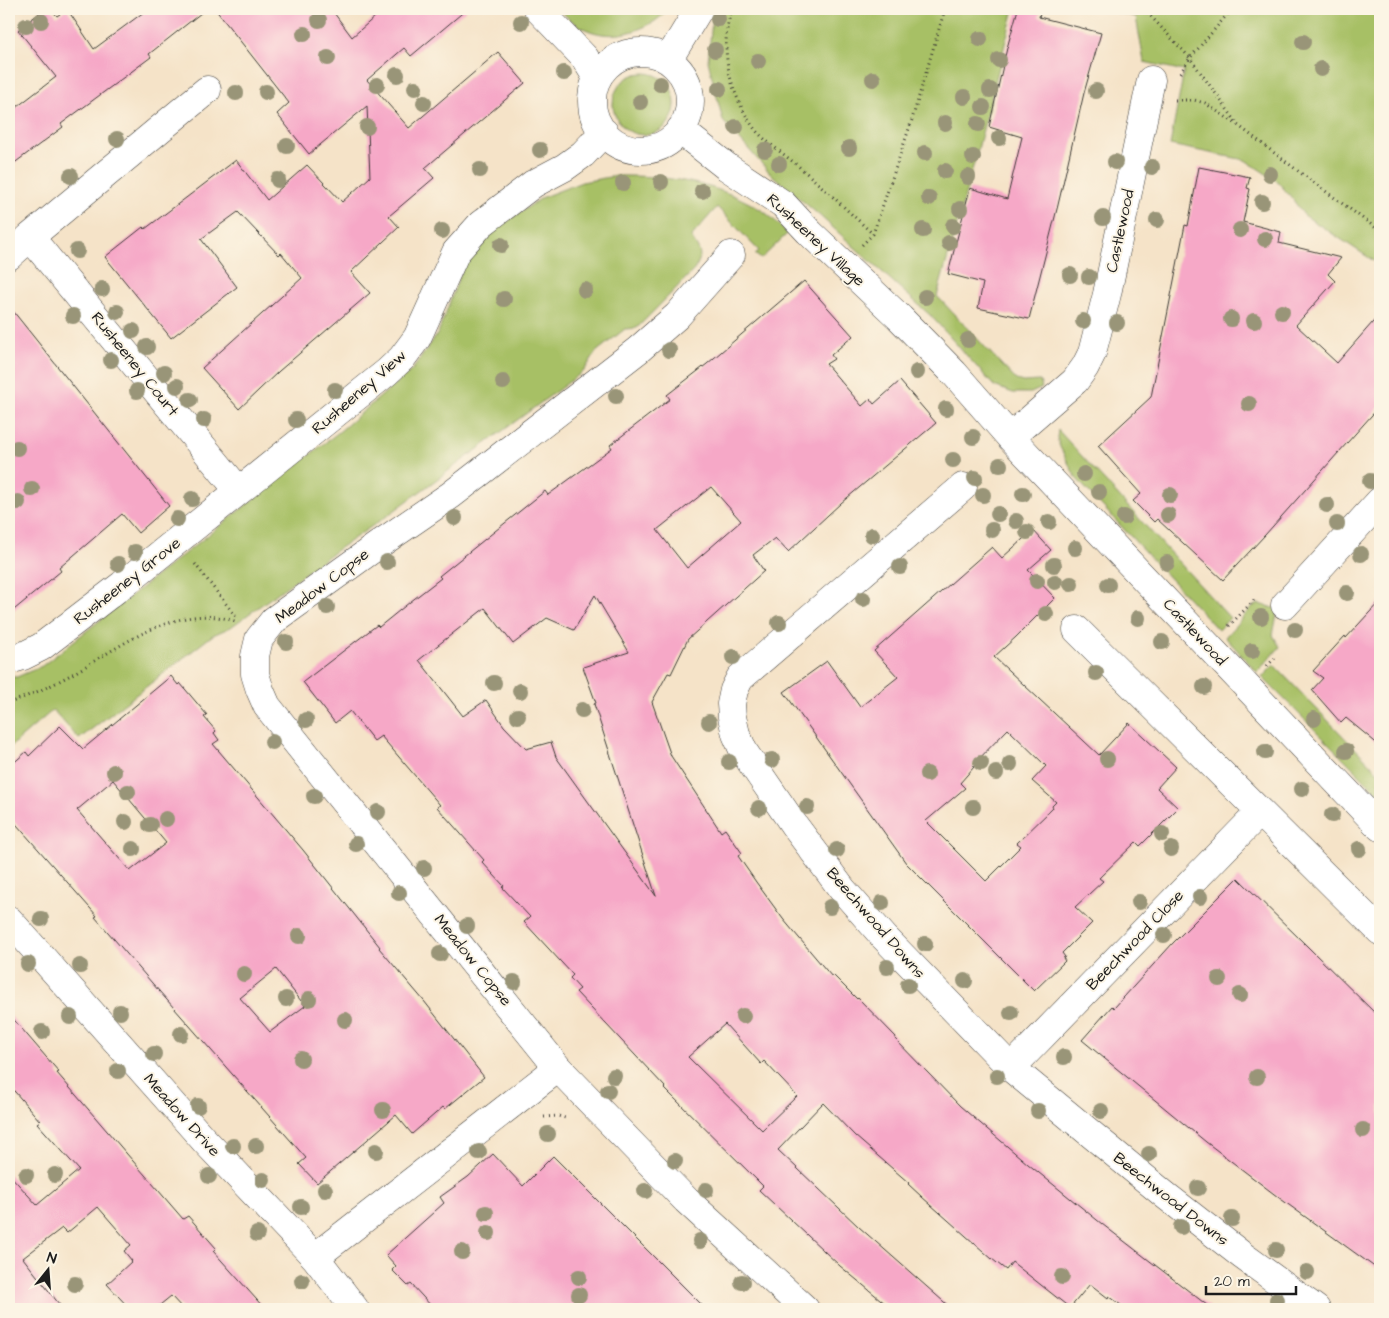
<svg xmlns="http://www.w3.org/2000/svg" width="1389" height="1318" font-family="'Architects Daughter',sans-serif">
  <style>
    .green { fill: #a7c065; stroke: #626e40 }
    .building { fill: #f6a8c7; fill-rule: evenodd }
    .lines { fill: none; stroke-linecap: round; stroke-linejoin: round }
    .minor-casing { stroke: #3d3a36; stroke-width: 29 }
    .path { stroke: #3d3a36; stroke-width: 3; stroke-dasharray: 1 4; stroke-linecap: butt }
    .minor { stroke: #fff; stroke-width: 28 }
    .tree { fill: #999578 }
    .labels { text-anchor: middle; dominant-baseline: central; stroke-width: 4; stroke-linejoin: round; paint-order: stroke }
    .street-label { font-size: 16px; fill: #1c1c1c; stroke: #fcf5e5 }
  </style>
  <rect width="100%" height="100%" fill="#fcf5e5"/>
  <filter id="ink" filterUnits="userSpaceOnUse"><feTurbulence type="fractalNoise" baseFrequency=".02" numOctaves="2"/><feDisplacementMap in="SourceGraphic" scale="10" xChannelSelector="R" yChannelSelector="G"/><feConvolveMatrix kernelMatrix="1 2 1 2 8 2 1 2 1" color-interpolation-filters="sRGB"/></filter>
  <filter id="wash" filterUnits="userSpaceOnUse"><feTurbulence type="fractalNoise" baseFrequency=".0096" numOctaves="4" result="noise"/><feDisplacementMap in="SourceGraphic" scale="20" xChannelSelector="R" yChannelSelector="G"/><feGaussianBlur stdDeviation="1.12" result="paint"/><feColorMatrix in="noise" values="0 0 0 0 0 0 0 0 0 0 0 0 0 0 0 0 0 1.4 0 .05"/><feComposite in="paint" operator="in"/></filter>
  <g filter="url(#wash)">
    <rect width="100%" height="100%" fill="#f5e3c8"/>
    <path class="green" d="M 559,9 L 670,9 C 664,13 658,20 652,23 C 617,42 585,38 559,9 Z
      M 716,9 L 1014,9 L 978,149 L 937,296 L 1016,380 L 1023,382 L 1040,381 L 1042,388 L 1031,393 L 1013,393 L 994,386 L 931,316 L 820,216 L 771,174 L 723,121 L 708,61 L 712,21 Z
      M 1100,9 L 1380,9 L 1380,265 L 1304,215 L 1291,197 L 1277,181 L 1245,160 L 1170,145 L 1184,71 L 1144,62 L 1136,17 Z
      M613 104a31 31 0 1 1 62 0a31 31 0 1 1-62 0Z
      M 615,176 C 664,175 715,182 758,208 C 769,214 778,224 788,233 L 761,259 L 755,254 L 759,251 L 717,207 L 691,237 C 700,252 704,254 694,270 L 637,328 L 625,329 L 596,352 L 584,371 L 387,516 L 334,552 L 231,627 L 213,635 L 79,739 L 53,710 L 9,748 L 9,677 L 17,677 L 42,666 L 340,431 L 413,369 L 438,333 L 463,267 L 472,250 L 490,233 L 543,197 L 582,182 Z
      M 1058,430 L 1230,618 L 1218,630 L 1076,478 L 1060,447 L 1057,438 Z
      M 1259,604 L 1278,609 L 1273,635 L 1280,647 L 1257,672 L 1225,637 L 1253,606 Z
      M 1274,665 L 1380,774 L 1380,795 L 1262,677 Z"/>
    <g id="blocks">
      <path class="building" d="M 44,9 L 51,9 L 57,16 L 67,9 L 94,49 L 148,9 L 206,9 L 149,54 L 151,57 L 61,124 L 63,127 L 9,167 L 9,113 L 56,77 L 18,30 Z
        M 215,9 L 331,9 L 352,37 L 384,9 L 467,9 L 411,56 L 404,48 L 367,80 L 409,128 L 498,52 L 525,83 L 425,168 L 434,178 L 389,216 L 399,227 L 351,272 L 370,293 L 279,371 L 239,409 L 202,368 L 302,278 L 281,253 L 279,255 L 238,212 L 201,239 L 237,287 L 171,338 L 105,257 L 143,227 L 145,229 L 236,160 L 267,200 L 307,165 L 342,202 L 370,177 L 367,106 L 309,154 L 277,114 L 289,103 Z
        M 1018,9 L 1041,9 L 1039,17 L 1101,33 L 1084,93 L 1058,205 L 1029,319 L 978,308 L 983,283 L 948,274 L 970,188 L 1007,199 L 1022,137 L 989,127 L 1007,48 Z
        M 1199,167 L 1250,177 L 1247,188 L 1250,189 L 1243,222 L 1281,232 L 1279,243 L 1341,258 L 1328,274 L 1335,281 L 1296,325 L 1337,363 L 1380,314 L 1380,406 L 1265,535 L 1223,580 L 1157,519 L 1154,522 L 1133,501 L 1141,494 L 1098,446 L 1151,397 L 1185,225 L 1188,226 Z
        M 804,281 L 853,336 L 831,355 L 834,359 L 826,364 L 862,406 L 870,399 L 874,404 L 900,381 L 936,423 L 841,503 L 788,552 L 775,538 L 753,555 L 764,571 L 688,639 L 671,674 L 668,673 L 652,702 L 671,756 L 721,832 L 725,829 L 742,853 L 738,856 L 756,882 L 783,919 L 832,977 L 833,975 L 857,999 L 858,998 L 896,1037 L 895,1039 L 960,1106 L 1028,1164 L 1102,1224 L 1212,1309 L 1126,1309 L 1109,1296 L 1108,1298 L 1090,1284 L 1070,1308 L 1012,1262 L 1006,1270 L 992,1259 L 922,1197 L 908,1184 L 909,1183 L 855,1136 L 823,1103 L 778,1150 L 859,1227 L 952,1309 L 892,1309 L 840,1266 L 759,1190 L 763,1186 L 664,1088 L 665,1087 L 576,992 L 580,989 L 570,978 L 573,975 L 524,922 L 530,917 L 502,887 L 504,886 L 482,862 L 484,860 L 437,807 L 440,805 L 381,736 L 374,741 L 350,711 L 335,723 L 303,682 L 377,625 L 379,627 L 410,602 L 441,578 L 439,576 L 545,491 L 548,495 L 612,448 L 610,445 L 670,399 L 667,395 L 707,364 ZM 711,487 L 741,521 L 687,568 L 657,530 ZM 595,595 L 629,652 L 583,667 L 596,703 L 594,704 L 656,896 L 556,757 L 551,742 L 526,749 L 504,726 L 486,700 L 463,716 L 419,660 L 485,608 L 513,644 L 547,618 L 574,630 ZM 725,1024 L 761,1064 L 764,1061 L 797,1096 L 762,1130 L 688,1057 Z
        M 9,306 L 169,506 L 138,533 L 122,514 L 59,568 L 61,571 L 9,614 Z
        M 1033,530 L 1051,550 L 1028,570 L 1055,598 L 1016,637 L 994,657 L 1099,755 L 1129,723 L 1176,767 L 1157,788 L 1178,808 L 1140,846 L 1136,842 L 1099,878 L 1103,881 L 1075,907 L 1092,923 L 1062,953 L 1065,957 L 1063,958 L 1065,961 L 1034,991 L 906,863 L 784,692 L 827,661 L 860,707 L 898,677 L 874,651 L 992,547 L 1002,558 ZM 1008,729 L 1046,766 L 1032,781 L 1056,802 L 1052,806 L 1053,808 L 1017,843 L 1021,846 L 986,881 L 926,821 L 965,788 L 960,783 L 974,767 L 972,766 Z
        M 1380,601 L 1380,746 L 1346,718 L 1341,723 L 1312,690 L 1323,678 L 1313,671 L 1345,636 L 1346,638 Z
        M 171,676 L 178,685 L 180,683 L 207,715 L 204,717 L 216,731 L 214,733 L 219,740 L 213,744 L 303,850 L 380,947 L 379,948 L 424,1001 L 484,1077 L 445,1109 L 443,1107 L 412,1134 L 396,1115 L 317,1183 L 299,1164 L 306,1158 L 152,983 L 95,917 L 97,916 L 9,816 L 9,767 L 26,752 L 29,756 L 60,726 L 83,749 ZM 113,780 L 166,843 L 130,871 L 77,810 ZM 276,969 L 305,1006 L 270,1032 L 240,998 Z
        M 1238,878 L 1380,1018 L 1380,1271 L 1278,1197 L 1206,1142 L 1082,1040 L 1112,1006 L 1114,1008 L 1173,943 Z
        M 9,1014 L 59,1072 L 57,1073 L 183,1219 L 188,1216 L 216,1248 L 213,1251 L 265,1309 L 183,1309 L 171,1296 L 155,1309 L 130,1309 L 107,1284 L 132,1261 L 124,1251 L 131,1245 L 98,1207 L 67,1233 L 62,1228 L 23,1258 L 63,1309 L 9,1309 L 9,1174 L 37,1205 L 79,1170 L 37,1123 L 40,1121 L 9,1085 Z
        M 493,1154 L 523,1186 L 553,1156 L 706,1309 L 434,1309 L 411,1284 L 408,1286 L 392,1270 L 396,1266 L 386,1255 L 444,1203 L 440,1197 L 468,1177 Z"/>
    </g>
  </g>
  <g filter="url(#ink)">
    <use href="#blocks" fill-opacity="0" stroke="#3d3a36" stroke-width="1"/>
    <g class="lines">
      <g class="minor-casing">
        <path id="minor" d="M 538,9 L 585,58 L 597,78
          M592 101a49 49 0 1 1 98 0a49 49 0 1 1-98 0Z
          M 668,60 L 699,9
          M 680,130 L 727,167 L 783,204 L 810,233 L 900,318 L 954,373 L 1010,437 L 1380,827
          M 30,237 L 239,491
          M 731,255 L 677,316 L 638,350 L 451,495 L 381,543 L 274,620 L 259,639 L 255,656 L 255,674 L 260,690 L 267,706 L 558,1068 L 686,1200 L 805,1309
          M 9,256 L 30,237 L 207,90
          M 1010,437 L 1075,381 L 1085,367 L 1092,353 L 1107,294 L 1151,80
          M 963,487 L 740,678 L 734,690 L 731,704 L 732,717 L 736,734 L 744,752 L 794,825 L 842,889 L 884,937 L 1011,1068 L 1165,1195 L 1243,1256 L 1316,1309
          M 1285,605 L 1380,501
          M 1077,630 L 1380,931
          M 9,660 L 23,656 L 41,647 L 122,585 L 387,372 L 402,358 L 417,338 L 456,252 L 481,224 L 533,184 L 565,167 L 583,154 L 604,132
          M 9,920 L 204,1140 L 315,1257 L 355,1309
          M 1011,1068 L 1260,812
          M 315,1257 L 558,1068"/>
      </g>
      <path class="path" d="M 732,9 C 718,48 730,94 754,128 C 762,139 785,155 797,165 C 823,187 848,211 873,234
        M 1144,9 L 1190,58 L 1237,123
        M 1180,73 L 1190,58 L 1232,9
        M 1175,100 L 1194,100 L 1205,103 L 1239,126 L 1302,174 L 1380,231
        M 862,245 L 873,234 L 911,123 L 945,9
        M 195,564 L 237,618
        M 1229,626 L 1256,598
        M 1267,666 L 1275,658
        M 9,703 C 28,696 47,688 65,678 C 116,651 176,599 237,622
        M 544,1117 L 558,1116 L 565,1118"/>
      <use href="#minor" class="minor"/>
    </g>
    <g class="tree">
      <circle cx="718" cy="19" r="8"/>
      <circle cx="319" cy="20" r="8"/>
      <circle cx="41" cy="21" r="8"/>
      <circle cx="521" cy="22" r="8"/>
      <circle cx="26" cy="26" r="8"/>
      <circle cx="304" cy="34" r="8"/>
      <circle cx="980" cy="39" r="8"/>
      <circle cx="1303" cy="42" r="8"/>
      <circle cx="715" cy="50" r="8"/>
      <circle cx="328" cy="58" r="8"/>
      <circle cx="999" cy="60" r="8"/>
      <circle cx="758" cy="61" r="8"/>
      <circle cx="1321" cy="69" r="8"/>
      <circle cx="564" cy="73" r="8"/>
      <circle cx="397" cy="75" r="8"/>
      <circle cx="873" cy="79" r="8"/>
      <circle cx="660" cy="84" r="8"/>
      <circle cx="377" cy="85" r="8"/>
      <circle cx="415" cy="88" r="8"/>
      <circle cx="719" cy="89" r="8"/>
      <circle cx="990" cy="90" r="8"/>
      <circle cx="1096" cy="91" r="8"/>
      <circle cx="266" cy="92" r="8"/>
      <circle cx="236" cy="93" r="8"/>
      <circle cx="964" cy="97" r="8"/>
      <circle cx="640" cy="102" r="8"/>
      <circle cx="424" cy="103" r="8"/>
      <circle cx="983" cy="107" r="8"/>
      <circle cx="945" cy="123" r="8"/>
      <circle cx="978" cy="124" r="8"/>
      <circle cx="367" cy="127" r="8"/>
      <circle cx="736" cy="127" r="8"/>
      <circle cx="999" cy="138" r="8"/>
      <circle cx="117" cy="139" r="8"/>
      <circle cx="287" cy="146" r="8"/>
      <circle cx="849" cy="148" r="8"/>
      <circle cx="540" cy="150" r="8"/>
      <circle cx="765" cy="150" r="8"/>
      <circle cx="925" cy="153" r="8"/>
      <circle cx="973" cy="157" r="8"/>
      <circle cx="1115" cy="162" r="8"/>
      <circle cx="779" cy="164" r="8"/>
      <circle cx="1152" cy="167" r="8"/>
      <circle cx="480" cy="170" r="8"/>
      <circle cx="945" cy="171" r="8"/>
      <circle cx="1270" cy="174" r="8"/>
      <circle cx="71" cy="176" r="8"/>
      <circle cx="968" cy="177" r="8"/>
      <circle cx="278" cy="180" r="8"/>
      <circle cx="661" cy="182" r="8"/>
      <circle cx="623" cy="183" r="8"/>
      <circle cx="702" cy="191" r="8"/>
      <circle cx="929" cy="198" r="8"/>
      <circle cx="1262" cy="202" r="8"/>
      <circle cx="960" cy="209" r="8"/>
      <circle cx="1103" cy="218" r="8"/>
      <circle cx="1157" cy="220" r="8"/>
      <circle cx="953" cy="226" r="8"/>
      <circle cx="923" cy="230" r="8"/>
      <circle cx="1240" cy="230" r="8"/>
      <circle cx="442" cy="231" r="8"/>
      <circle cx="1265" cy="239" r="8"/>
      <circle cx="949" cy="243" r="8"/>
      <circle cx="501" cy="245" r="8"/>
      <circle cx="77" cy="251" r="8"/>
      <circle cx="1070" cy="275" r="8"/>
      <circle cx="1089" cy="277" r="8"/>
      <circle cx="102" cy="289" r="8"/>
      <circle cx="585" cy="290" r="8"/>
      <circle cx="925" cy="297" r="8"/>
      <circle cx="504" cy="299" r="8"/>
      <circle cx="117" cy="312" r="8"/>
      <circle cx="1282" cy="312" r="8"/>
      <circle cx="73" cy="316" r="8"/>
      <circle cx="1231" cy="319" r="8"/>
      <circle cx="1083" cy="321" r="8"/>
      <circle cx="1254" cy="321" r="8"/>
      <circle cx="1117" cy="323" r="8"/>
      <circle cx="133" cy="331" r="8"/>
      <circle cx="968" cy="340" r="8"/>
      <circle cx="147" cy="347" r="8"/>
      <circle cx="669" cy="350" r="8"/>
      <circle cx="111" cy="360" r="8"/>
      <circle cx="917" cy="372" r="8"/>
      <circle cx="164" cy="373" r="8"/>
      <circle cx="503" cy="382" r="8"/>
      <circle cx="177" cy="386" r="8"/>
      <circle cx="335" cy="390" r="8"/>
      <circle cx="137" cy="391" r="8"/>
      <circle cx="616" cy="396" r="8"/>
      <circle cx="190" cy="400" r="8"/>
      <circle cx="1249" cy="404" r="8"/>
      <circle cx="946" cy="409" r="8"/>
      <circle cx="204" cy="420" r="8"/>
      <circle cx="296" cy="420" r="8"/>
      <circle cx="973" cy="437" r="8"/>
      <circle cx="17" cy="448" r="8"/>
      <circle cx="953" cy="460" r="8"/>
      <circle cx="1000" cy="465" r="8"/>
      <circle cx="1084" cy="474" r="8"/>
      <circle cx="975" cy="478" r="8"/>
      <circle cx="1370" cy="481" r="8"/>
      <circle cx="32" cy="489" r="8"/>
      <circle cx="1099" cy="492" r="8"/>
      <circle cx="1023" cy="494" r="8"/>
      <circle cx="983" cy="495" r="8"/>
      <circle cx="1170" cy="495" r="8"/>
      <circle cx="192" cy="499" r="8"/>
      <circle cx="18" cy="502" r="8"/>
      <circle cx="1327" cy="505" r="8"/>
      <circle cx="998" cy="514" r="8"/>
      <circle cx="1168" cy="515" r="8"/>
      <circle cx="1124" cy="517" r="8"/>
      <circle cx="455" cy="518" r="8"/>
      <circle cx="177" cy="519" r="8"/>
      <circle cx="1016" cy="521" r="8"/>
      <circle cx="1049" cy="522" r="8"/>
      <circle cx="1337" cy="524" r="8"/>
      <circle cx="992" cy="530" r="8"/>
      <circle cx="1027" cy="532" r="8"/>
      <circle cx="872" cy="535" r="8"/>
      <circle cx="1075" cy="548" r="8"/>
      <circle cx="135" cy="552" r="8"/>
      <circle cx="1361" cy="554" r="8"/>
      <circle cx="387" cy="562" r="8"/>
      <circle cx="1167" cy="563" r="8"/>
      <circle cx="118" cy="564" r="8"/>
      <circle cx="1054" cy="565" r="8"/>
      <circle cx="900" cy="567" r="8"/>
      <circle cx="1037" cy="581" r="8"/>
      <circle cx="1055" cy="582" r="8"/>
      <circle cx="1071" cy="584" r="8"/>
      <circle cx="1108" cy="585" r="8"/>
      <circle cx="1347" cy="593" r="8"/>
      <circle cx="863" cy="599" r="8"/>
      <circle cx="327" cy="607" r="8"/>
      <circle cx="1046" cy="614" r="8"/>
      <circle cx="1261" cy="617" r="8"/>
      <circle cx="1138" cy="618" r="8"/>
      <circle cx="779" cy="623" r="8"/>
      <circle cx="1295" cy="630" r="8"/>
      <circle cx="286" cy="642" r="8"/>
      <circle cx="1162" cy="642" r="8"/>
      <circle cx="1252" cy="651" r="8"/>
      <circle cx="733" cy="657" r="8"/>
      <circle cx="1096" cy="673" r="8"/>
      <circle cx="494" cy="683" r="8"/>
      <circle cx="1204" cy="687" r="8"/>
      <circle cx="520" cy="691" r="8"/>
      <circle cx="582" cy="710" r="8"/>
      <circle cx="518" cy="716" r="8"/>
      <circle cx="1314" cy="719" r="8"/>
      <circle cx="306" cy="720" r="8"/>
      <circle cx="709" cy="722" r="8"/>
      <circle cx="272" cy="742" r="8"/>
      <circle cx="1346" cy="751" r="8"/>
      <circle cx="1265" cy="752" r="8"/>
      <circle cx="1107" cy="759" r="8"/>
      <circle cx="772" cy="760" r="8"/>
      <circle cx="729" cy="762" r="8"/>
      <circle cx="981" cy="763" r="8"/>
      <circle cx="1010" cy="764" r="8"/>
      <circle cx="114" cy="772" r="8"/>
      <circle cx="996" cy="773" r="8"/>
      <circle cx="927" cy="774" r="8"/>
      <circle cx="1302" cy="789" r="8"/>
      <circle cx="128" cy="792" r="8"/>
      <circle cx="314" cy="796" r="8"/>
      <circle cx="807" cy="807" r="8"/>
      <circle cx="973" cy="807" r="8"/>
      <circle cx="759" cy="808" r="8"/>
      <circle cx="378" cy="812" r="8"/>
      <circle cx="1332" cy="815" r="8"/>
      <circle cx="166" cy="819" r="8"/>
      <circle cx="125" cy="822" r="8"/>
      <circle cx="150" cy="825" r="8"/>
      <circle cx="1162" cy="834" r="8"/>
      <circle cx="356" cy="844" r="8"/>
      <circle cx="133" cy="849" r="8"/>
      <circle cx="1171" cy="849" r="8"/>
      <circle cx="1359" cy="849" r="8"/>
      <circle cx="837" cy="850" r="8"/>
      <circle cx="424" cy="868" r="8"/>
      <circle cx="399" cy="893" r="8"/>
      <circle cx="1200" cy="897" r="8"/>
      <circle cx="1139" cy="902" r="8"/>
      <circle cx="882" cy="903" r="8"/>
      <circle cx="830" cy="907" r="8"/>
      <circle cx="41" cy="919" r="8"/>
      <circle cx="467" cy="926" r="8"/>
      <circle cx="1164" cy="935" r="8"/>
      <circle cx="299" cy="936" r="8"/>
      <circle cx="925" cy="944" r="8"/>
      <circle cx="440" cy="954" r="8"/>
      <circle cx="28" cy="964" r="8"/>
      <circle cx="80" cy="966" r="8"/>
      <circle cx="887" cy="967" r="8"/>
      <circle cx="244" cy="974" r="8"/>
      <circle cx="1219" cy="979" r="8"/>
      <circle cx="965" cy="981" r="8"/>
      <circle cx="514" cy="982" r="8"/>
      <circle cx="908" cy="985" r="8"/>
      <circle cx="1240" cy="995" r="8"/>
      <circle cx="286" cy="999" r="8"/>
      <circle cx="309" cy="999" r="8"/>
      <circle cx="120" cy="1012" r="8"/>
      <circle cx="1011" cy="1013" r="8"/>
      <circle cx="743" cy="1016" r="8"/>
      <circle cx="70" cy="1017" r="8"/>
      <circle cx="345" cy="1020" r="8"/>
      <circle cx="42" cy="1032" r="8"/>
      <circle cx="181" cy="1034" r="8"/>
      <circle cx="154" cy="1054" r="8"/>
      <circle cx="1064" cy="1057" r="8"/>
      <circle cx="301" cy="1059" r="8"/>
      <circle cx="118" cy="1071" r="8"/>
      <circle cx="614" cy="1076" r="8"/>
      <circle cx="997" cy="1076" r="8"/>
      <circle cx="1257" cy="1077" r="8"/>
      <circle cx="608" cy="1091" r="8"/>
      <circle cx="198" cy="1106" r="8"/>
      <circle cx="383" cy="1110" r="8"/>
      <circle cx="1038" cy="1111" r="8"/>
      <circle cx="1101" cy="1111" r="8"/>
      <circle cx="1363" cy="1130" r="8"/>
      <circle cx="548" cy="1134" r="8"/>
      <circle cx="233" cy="1146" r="8"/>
      <circle cx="256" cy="1146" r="8"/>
      <circle cx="376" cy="1151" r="8"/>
      <circle cx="479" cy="1152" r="8"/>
      <circle cx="1149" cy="1154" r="8"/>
      <circle cx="675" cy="1161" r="8"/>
      <circle cx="26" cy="1175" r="8"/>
      <circle cx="55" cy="1175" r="8"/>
      <circle cx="209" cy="1176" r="8"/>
      <circle cx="263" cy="1180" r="8"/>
      <circle cx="1198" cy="1188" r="8"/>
      <circle cx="325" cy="1190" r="8"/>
      <circle cx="706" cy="1190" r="8"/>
      <circle cx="645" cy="1191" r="8"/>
      <circle cx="301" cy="1207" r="8"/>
      <circle cx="486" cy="1213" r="8"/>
      <circle cx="1232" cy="1219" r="8"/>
      <circle cx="1181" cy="1227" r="8"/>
      <circle cx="488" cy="1233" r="8"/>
      <circle cx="257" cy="1234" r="8"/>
      <circle cx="700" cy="1241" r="8"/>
      <circle cx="1276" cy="1250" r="8"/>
      <circle cx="462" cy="1252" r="8"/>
      <circle cx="1307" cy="1272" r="8"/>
      <circle cx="579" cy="1277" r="8"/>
      <circle cx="1062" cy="1277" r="8"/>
      <circle cx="302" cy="1281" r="8"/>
      <circle cx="742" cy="1282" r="8"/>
      <circle cx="75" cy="1284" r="8"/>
      <circle cx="579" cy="1295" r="8"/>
      <circle cx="1277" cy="1300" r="8"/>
    </g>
  </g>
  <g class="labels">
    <g class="street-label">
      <text transform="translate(1120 231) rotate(-78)">Castlewood</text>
      <text transform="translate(816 240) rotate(43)">Rusheeney Village</text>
      <text transform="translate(135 364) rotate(51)">Rusheeney Court</text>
      <text transform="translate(359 392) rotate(-41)">Rusheeney View</text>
      <text transform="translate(127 581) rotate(-38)">Rusheeney Grove</text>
      <text transform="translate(322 586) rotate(-37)">Meadow Copse</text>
      <text transform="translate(1195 632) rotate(47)">Castlewood</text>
      <text transform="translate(876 923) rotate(49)">Beechwood Downs</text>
      <text transform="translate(1135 940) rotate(-46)">Beechwood Close</text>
      <text transform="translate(473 960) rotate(51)">Meadow Copse</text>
      <text transform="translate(182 1115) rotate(48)">Meadow Drive</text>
      <text transform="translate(1171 1199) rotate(38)">Beechwood Downs</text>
    </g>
  </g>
  <rect width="1389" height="1318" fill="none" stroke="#fcf5e5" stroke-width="30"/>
  <g transform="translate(48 1270) rotate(17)" stroke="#fcf5e5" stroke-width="4" paint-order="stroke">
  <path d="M0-4L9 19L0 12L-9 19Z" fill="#1c1c1c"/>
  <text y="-8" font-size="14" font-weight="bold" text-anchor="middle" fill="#1c1c1c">N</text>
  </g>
  <path d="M1206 1286v8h90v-8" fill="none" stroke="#1c1c1c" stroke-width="2.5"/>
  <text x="1214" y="1286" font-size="15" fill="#1c1c1c" stroke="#fcf5e5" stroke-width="4" paint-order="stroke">20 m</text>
</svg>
